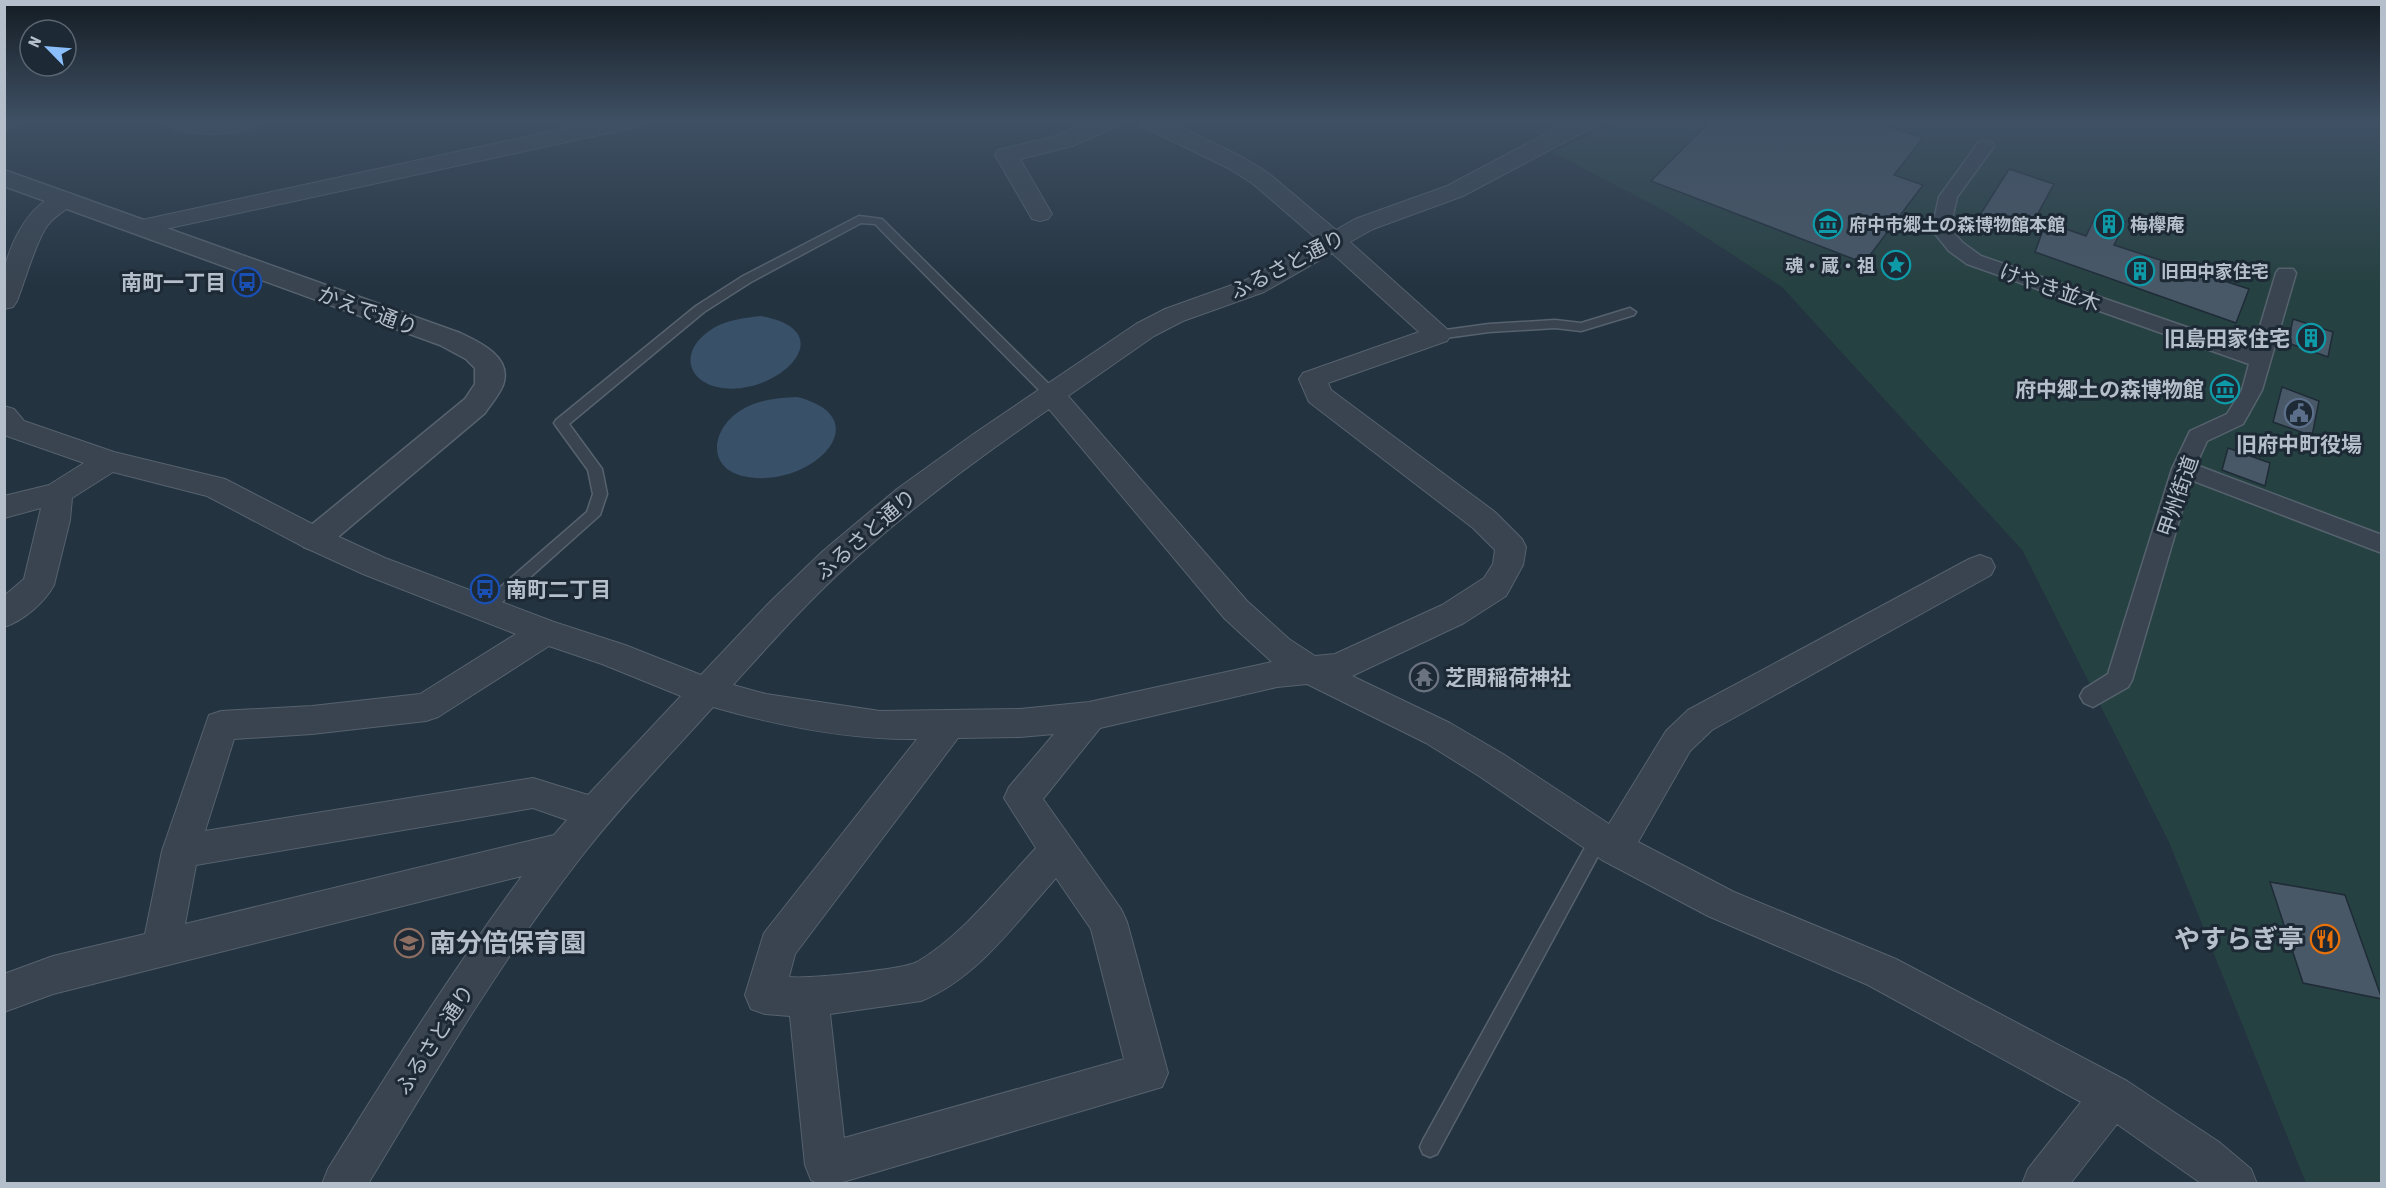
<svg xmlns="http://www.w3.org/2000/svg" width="2386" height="1188" font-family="'Asap Condensed','Noto Sans JP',sans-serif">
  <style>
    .green { fill: #264141 }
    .water { fill: #385068 }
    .building { fill: #485867; stroke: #1f2b37; stroke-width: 1.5 }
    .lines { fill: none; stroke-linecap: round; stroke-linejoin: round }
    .service-casing { stroke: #56626e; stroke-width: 3 }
    .pedestrian-casing { stroke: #56626e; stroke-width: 3 }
    .minor-casing { stroke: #56626e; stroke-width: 2 }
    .tertiary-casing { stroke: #56626e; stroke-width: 3 }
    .service { fill: #394450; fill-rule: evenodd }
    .pedestrian { fill: #394450; fill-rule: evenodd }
    .minor { fill: #394450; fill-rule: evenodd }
    .tertiary { fill: #394450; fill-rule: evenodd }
    .labels { text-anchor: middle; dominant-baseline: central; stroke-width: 6; stroke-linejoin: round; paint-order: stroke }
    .far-poi-label { font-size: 18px; font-weight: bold; fill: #b5bfcb; stroke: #1d2935; text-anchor: start }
    .street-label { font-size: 21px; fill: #b5bfcb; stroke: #1d2935 }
    .poi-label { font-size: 21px; font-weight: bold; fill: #b5bfcb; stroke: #1d2935; text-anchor: end }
    .near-poi-label { font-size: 26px; font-weight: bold; fill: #b5bfcb; stroke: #1d2935; text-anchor: end }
  </style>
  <rect width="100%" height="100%" fill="#243340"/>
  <path class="green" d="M 1623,121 L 2381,121 L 2381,1183 L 2306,1183 L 2169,842 L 2023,551 L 1782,287 L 1667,212 L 1552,152 Z"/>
  <path class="water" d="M 761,316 C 845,331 778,396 722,388 C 687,383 679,352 709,331 C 724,320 743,318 761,316 Z
    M 797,397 C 881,418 812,488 748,477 C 704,470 711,427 743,409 C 760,399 778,398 797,397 Z"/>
  <path class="building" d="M 1710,121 L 1874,121 L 1923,138 L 1894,175 L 1923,185 L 1864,263 L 1651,181 Z
    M 2009,169 L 2054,184 L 2026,235 L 1978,218 Z
    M 2097,213 L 2126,222 L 2114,245 L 2249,289 L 2236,323 L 2035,252 L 2046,222 L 2086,236 Z
    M 2293,319 L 2333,332 L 2328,357 L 2288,343 Z
    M 2282,387 L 2319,401 L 2312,436 L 2273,422 Z
    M 2228,448 L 2270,463 L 2265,486 L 2222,470 Z
    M 2270,882 L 2345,895 L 2382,999 L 2303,983 Z"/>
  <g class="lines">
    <g class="service-casing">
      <path id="service" d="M 7,121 L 20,121 L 4,130 L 4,122 Z
        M 859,216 L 882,219 L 1057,392 L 1059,395 L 1057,398 L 1047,398 L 875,224 L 861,223 L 751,282 L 704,312 L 569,424 L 602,469 L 607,494 L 600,515 L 491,612 L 481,612 L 478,608 L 481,604 L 587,512 L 593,494 L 588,470 L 556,426 L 554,423 L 556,420 L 696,306 L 743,276 Z
        M 1630,308 L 1636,312 L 1634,315 L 1581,331 L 1555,328 L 1489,332 L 1438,339 L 1432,335 L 1438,331 L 1489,324 L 1555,320 L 1581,323 Z
        M 1599,830 L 1605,833 L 1608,838 L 1605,843 L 1437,1154 L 1430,1157 L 1423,1154 L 1420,1147 L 1423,1140 L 1593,833 Z"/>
    </g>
    <g class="pedestrian-casing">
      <path id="pedestrian" d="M 1985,141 L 1991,142 L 1994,146 L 1957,197 L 1950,229 L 1963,243 L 1981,256 L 2253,350 L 2276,273 L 2279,269 L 2293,269 L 2296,273 L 2262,390 L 2243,424 L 2207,441 L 2196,465 L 2382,535 L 2382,553 L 2191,480 L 2132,680 L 2128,687 L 2093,707 L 2084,703 L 2080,696 L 2084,689 L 2108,674 L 2172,469 L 2190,431 L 2227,414 L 2242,390 L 2249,364 L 1967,264 L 1949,251 L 1932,230 L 1939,197 L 1979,142 Z"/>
    </g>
    <g class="minor-casing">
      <path id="minor" d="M 163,121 L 263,121 C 251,138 175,138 163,121 Z
        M 599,121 L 642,121 L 639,126 L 631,128 L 142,234 L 133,232 L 130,227 L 133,222 L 142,220 Z
        M 1091,121 L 1121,121 L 1118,126 L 1072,146 L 1020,159 L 1052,214 L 1048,219 L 1040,221 L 1032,219 L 995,155 L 998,150 L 1056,136 Z
        M 1139,121 L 1168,121 L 1244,158 L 1268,173 L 1336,230 L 1355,219 L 1447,186 L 1570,121 L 1598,121 L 1595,126 L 1463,196 L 1373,229 L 1350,242 L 1447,329 L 1451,335 L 1447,341 L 1328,383 L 1331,390 L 1495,512 L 1522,539 L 1526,547 L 1523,565 L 1506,596 L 1464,623 L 1352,676 L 1450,723 L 1503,754 L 1609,824 L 1666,731 L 1688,710 L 1969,559 L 1980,555 L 1991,559 L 1995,567 L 1991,575 L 1712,730 L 1690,751 L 1638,842 L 1734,892 L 1896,959 L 2127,1081 L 2219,1142 L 2251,1169 L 2257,1184 L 2202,1184 L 2117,1124 L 2070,1184 L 2022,1184 L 2028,1169 L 2081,1102 L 1868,985 L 1708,916 L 1602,860 L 1479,776 L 1426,743 L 1307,684 L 1277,687 L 1100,728 L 1043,799 L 1121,909 L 1127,922 L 1168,1073 L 1162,1087 L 836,1184 L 819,1184 L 811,1180 L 805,1165 L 790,1016 L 765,1014 L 751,1009 L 745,995 L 764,933 L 917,739 C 848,740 779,726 713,707 C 669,756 622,804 581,857 C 501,960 435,1072 368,1184 L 322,1184 L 328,1169 C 390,1069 452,971 522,876 L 53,994 L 4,1012 L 4,974 L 53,956 L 145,934 L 162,851 L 209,715 L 221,711 L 312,706 L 420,694 L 516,634 L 363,574 L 304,547 L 207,496 L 113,472 L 72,498 L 70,520 L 54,585 C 45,602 23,621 4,627 L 4,596 L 24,579 L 41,508 L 4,518 L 4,496 L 49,485 L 84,463 L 4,435 L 4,406 L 14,409 L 24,421 L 114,452 L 225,479 L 326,531 L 385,558 L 554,622 L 625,645 L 701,675 L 768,604 L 823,551 L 897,489 L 975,433 L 1136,324 L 1165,309 L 1246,280 L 1318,240 L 1252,183 L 1228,168 L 1142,126 ZM 1332,253 L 1419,332 L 1303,373 L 1299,379 L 1309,402 L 1473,528 L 1495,550 L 1493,564 L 1484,578 L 1442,605 L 1335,654 L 1315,656 L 1289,639 L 1247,601 L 1068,396 L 1154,336 L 1183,321 L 1264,292 ZM 1049,409 L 1225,619 L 1272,662 L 1089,702 L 1020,709 L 880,711 L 766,694 L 733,685 C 770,644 806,603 847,566 C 910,508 979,458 1049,409 ZM 549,646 L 602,664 L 681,696 L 588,795 L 533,778 L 205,831 L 234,739 L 312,734 L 426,721 L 438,717 ZM 1054,734 L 1009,787 L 1004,798 L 1036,848 C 1000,886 962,936 917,962 C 902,970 808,979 789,977 L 795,954 L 958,738 L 1020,737 ZM 533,808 L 567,820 L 554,835 L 185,924 L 196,865 ZM 1056,878 L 1091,929 L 1124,1059 L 844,1138 L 830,1014 L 921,1001 C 978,978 1016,922 1056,878 Z
        M 64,192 L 72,194 L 76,199 C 68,211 53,215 45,229 C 33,250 26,278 17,301 L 13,307 L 4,309 C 4,296 2,279 5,266 C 13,237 32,200 64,192 Z"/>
    </g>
    <g class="tertiary-casing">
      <path id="tertiary" d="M 4,170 L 460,333 C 479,342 513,357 503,385 C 499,395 491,404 485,413 L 326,547 L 315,551 L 304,547 L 299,539 L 304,531 L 465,399 L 475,384 L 475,368 L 466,359 L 440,345 L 4,186 Z"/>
    </g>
    <use href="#service" class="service"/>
    <use href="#pedestrian" class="pedestrian"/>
    <use href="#minor" class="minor"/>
    <use href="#tertiary" class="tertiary"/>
  </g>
  <linearGradient id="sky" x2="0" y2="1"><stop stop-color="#141c23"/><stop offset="0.42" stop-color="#3f5064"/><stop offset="1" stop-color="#3f5064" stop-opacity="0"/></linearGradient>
  <rect width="2386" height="287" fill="url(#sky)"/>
  <defs>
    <g id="museum-ring" transform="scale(1.5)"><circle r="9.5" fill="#1d2935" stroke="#0f9aa8" stroke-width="1.5"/><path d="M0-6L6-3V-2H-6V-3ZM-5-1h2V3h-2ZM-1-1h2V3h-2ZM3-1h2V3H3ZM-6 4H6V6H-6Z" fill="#0f9aa8"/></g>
    <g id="building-ring" transform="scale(1.5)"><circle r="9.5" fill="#1d2935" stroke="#0f9aa8" stroke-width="1.5"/><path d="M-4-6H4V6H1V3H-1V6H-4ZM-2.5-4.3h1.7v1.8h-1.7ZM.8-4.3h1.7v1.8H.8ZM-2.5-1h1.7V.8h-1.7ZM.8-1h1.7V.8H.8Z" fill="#0f9aa8"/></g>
    <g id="sight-ring" transform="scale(1.5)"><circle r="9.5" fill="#1d2935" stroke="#0f9aa8" stroke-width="1.5"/><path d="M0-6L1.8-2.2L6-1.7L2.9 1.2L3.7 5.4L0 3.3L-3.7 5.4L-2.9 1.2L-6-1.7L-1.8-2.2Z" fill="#0f9aa8"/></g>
    <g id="bus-ring" transform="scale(1.5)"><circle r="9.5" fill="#1d2935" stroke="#1a4fb4" stroke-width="1.5"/><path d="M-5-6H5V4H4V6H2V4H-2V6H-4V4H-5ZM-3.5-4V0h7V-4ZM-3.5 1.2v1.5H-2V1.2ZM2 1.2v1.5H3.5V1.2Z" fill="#1a4fb4"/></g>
    <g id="civic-ring" transform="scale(1.5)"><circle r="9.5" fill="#1d2935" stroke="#5c6f8a" stroke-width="1.5"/><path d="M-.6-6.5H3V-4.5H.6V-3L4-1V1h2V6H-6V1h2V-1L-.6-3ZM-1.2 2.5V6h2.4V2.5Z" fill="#5c6f8a"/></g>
    <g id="temple-ring" transform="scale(1.5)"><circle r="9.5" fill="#1d2935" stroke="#6b7280" stroke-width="1.5"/><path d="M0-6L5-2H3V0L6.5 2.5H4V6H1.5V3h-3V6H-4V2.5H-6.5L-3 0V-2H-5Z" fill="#6b7280"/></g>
    <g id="restaurant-ring" transform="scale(1.5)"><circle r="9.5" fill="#1d2935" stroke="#e8710a" stroke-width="1.5"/><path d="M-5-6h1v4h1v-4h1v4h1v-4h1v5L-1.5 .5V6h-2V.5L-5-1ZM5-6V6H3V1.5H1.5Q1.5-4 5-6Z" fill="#e8710a"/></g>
    <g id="school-ring" transform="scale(1.5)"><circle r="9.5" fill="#1d2935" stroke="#8d6e63" stroke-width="1.5"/><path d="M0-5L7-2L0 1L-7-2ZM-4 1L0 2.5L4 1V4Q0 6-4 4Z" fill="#8d6e63"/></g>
  </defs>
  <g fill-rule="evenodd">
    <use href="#museum-ring" x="1828" y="224"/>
    <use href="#building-ring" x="2109" y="224"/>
    <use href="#sight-ring" x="1896" y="265"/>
    <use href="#building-ring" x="2140" y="271"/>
    <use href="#bus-ring" x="247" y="282"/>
    <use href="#building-ring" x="2311" y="338"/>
    <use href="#museum-ring" x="2225" y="389"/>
    <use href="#civic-ring" x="2299" y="413"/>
    <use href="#bus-ring" x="485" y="589"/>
    <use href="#temple-ring" x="1424" y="677"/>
    <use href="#restaurant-ring" x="2325" y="939"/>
    <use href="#school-ring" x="409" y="943"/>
  </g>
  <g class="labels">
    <g class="far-poi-label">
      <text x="1849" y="224">府中市郷土の森博物館本館</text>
      <text x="2130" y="224">梅欅庵</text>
      <text x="1875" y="265" text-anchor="end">魂・蔵・祖</text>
      <text x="2161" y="271">旧田中家住宅</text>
    </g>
    <g class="street-label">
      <text transform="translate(1287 264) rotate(-27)">ふるさと通り</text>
      <text transform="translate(2050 287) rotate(19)">けやき並木</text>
      <text transform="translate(368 310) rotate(20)">かえで通り</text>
      <text transform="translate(2177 496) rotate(-71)">甲州街道</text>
      <text transform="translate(865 534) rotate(-41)">ふるさと通り</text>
      <text transform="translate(434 1039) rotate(-57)">ふるさと通り</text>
    </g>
    <g class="poi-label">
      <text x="226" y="282">南町一丁目</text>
      <text x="2290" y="338">旧島田家住宅</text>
      <text x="2204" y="389">府中郷土の森博物館</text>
      <text x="2299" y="444" text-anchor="middle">旧府中町役場</text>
      <text x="506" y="589" text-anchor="start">南町二丁目</text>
      <text x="1445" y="677" text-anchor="start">芝間稲荷神社</text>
    </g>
    <g class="near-poi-label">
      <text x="2304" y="939">やすらぎ亭</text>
      <text x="430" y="943" text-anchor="start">南分倍保育園</text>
    </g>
  </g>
  <rect width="2386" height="1188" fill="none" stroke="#b5bfcb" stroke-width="12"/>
  <g transform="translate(48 48) rotate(295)"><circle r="28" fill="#1d2935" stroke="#5a6571" stroke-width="1.5"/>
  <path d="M0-4.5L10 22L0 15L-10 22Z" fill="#8abffb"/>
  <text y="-9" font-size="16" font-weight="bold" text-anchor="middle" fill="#b5bfcb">N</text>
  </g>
</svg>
